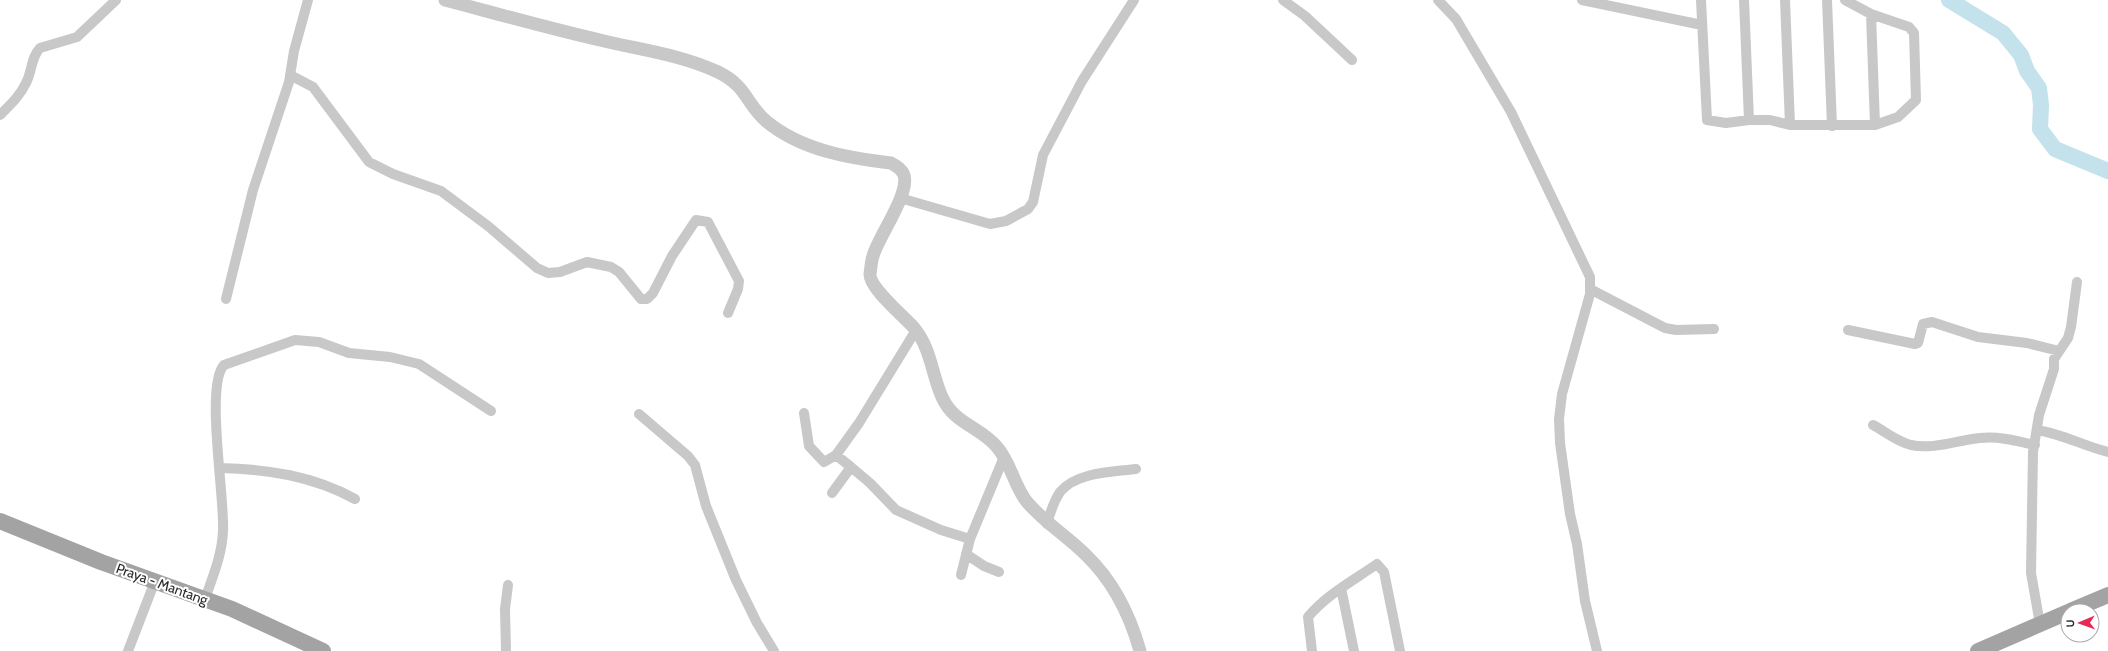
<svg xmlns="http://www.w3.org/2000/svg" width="2108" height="651" font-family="Cabin,sans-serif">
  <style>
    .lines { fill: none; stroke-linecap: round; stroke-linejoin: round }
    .river { stroke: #c3e2eb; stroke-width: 16 }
    .minor { stroke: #c8c8c8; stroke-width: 10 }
    .tertiary { stroke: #c8c8c8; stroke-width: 13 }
    .primary { stroke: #a3a3a3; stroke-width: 16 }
    .labels { text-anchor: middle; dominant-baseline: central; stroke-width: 4; stroke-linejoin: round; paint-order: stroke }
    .street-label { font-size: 14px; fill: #2b2b2b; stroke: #fff }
  </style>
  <rect width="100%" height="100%" fill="#fff"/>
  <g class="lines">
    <path class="river" d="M 1949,0 L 2003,33 L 2021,55 L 2027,71 L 2039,88 L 2041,105 L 2040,129 L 2055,149 L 2108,171"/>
    <path class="minor" d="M 1283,0 L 1305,16 L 1352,60
      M 1438,0 L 1456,19 L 1511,112 L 1590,277 L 1590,294 L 1562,394 L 1559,419 L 1560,443 L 1570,514 L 1577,544 L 1585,601 L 1597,651
      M 1582,0 L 1702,25
      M 1701,0 L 1707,120 L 1726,123 L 1749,120 L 1770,120 L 1790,125 L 1875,125 L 1898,117 L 1916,100 L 1914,33 L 1909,27 L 1871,14 L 1845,0
      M 1744,0 L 1749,120
      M 1785,0 L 1790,125
      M 1827,0 L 1832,126
      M 1871,14 L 1875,125
      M 290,75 L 313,87 L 369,162 L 393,174 L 441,191 L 488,226 L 537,268 L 548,273 L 560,272 L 587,262 L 611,267 L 619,272 L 641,299 L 647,299 L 653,293 L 672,256 L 696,220 L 708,222 L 739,281 L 738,289 L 728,313
      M 0,115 C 10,105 20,96 26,83 C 32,72 31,57 40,48 L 77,37 L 116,0
      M 900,198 L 990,224 L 1006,221 L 1028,209 L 1033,202 L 1043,155 L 1082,81 L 1134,0
      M 1590,289 L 1665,328 L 1676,330 L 1714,329
      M 226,299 L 253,190 L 289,82 L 294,51 L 308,0
      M 1848,330 L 1915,344 L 1918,343 L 1923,324 L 1932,322 L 1978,337 L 2027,343 L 2059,351
      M 804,413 L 809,446 L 824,462 L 836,455
      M 639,414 L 688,456 L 695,465 L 706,506 L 736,580 L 757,623 L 774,651
      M 1873,425 C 1886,432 1896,441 1911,445 C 1933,450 1958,440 1980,438 C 1999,436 2017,441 2035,445
      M 2037,430 C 2062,434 2084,446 2108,452
      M 851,467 L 870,483 L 896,510 L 941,530 L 970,539
      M 220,468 C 268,469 313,476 355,499
      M 832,493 L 851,467 L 836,455 L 859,423 L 916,330
      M 1047,524 C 1050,513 1054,501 1060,492 C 1076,472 1113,472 1136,469
      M 966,554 L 984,566 L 999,572
      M 961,575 L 970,539 L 1004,457
      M 1341,588 L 1354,651
      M 205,599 C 213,576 222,555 223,531 C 225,498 205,385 224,365 L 295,340 L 319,342 L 349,353 L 390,357 L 419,364 L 491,411
      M 2040,624 L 2031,573 L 2033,452 L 2039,415 L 2054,369 L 2054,359 L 2068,338 L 2071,327 L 2077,282
      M 128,651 L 155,581
      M 506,651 L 505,609 L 508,585
      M 1312,651 L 1308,617 C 1326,595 1354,580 1377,564 L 1384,572 L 1400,651"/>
    <path class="tertiary" d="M 445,0 C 498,14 551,29 604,41 C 642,50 682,55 718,72 C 747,86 746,104 766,121 C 801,150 848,158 891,163 C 896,166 902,169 904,175 C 910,194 878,237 873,256 C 871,262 871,268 870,274 C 869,288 906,318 915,329 C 931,349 932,375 942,397 C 954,424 979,426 997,447 C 1011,463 1014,486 1027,502 C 1046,524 1066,535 1086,555 C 1113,581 1130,615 1140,651"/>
    <path class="primary" d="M 0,521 L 101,562 L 232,609 L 323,651
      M 2070,611 L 2108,595
      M 1978,651 L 2068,612"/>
  </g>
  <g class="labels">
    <g class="street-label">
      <text transform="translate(162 584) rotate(20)">Praya - Mantang</text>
    </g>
  </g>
  <g transform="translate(2080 623) rotate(268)"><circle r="19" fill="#ffffff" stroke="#aaaaaa"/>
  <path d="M0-3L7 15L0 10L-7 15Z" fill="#e72958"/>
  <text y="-6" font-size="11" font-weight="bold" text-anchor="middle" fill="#2b2b2b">U</text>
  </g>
</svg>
